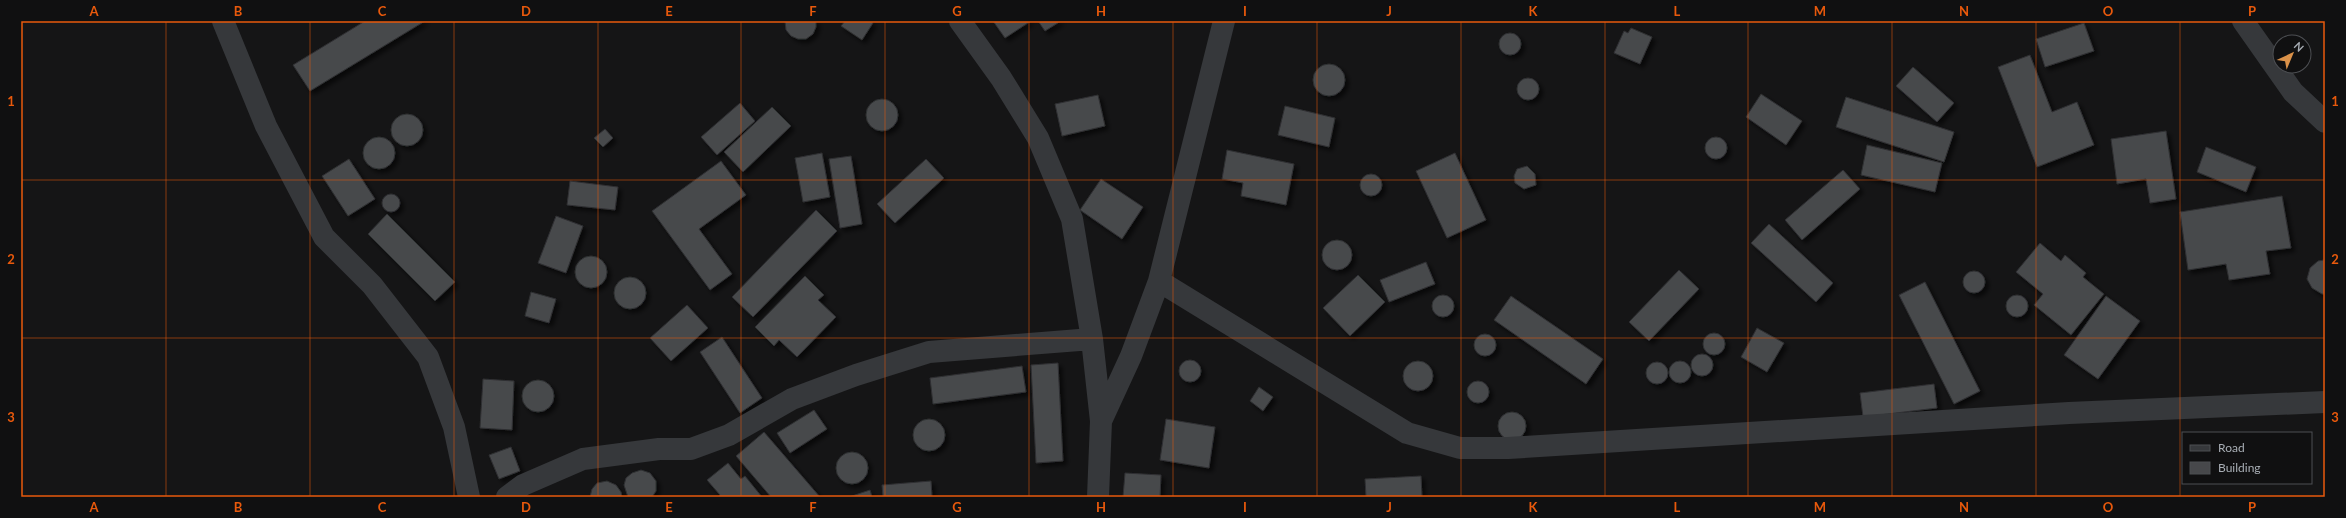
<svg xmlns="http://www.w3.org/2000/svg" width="2346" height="518" font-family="Lato,sans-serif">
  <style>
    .building { fill: #47484b; stroke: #2f3032; filter: url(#shadow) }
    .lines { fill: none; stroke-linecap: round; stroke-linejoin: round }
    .minor { stroke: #36383b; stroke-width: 22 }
    .grid { fill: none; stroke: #e8590c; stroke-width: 1; stroke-opacity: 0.55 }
    .neatline { fill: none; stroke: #e8590c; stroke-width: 1.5 }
    .grid-label { font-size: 13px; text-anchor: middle; font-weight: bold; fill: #e8590c }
  </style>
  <defs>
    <filter id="shadow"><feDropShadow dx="3.5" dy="3.5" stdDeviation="2" flood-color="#0009"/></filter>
  </defs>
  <rect width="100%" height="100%" fill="#151516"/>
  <path class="building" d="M 365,21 L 425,21 L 310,91 L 293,65 Z
    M 785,21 L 816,21 L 816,27 L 813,34 L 806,39 L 798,39 L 791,36 L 786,30 Z
    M 845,21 L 870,21 L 873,23 L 862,40 L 841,26 Z
    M 993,21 L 1031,21 L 1005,38 Z
    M 1038,21 L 1061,21 L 1045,31 Z
    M 2084,23 L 2094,51 L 2045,67 L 2036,39 Z
    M 1631,28 L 1652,37 L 1640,64 L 1614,53 L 1624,31 L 1628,33 Z
    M1499 44a11 11 0 1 1 22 0a11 11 0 1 1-22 0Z
    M 2030,55 L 2052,112 L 2077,102 L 2094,145 L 2037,167 L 1998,67 Z
    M1313 80a16 16 0 1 1 32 0a16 16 0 1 1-32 0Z
    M 1913,67 L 1954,103 L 1937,122 L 1896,86 Z
    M1517 89a11 11 0 1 1 22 0a11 11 0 1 1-22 0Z
    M 1761,94 L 1802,121 L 1786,145 L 1746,117 Z
    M 1098,95 L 1105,126 L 1062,136 L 1055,104 Z
    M 1846,97 L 1954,132 L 1944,162 L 1836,127 Z
    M866 115a16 16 0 1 1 32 0a16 16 0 1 1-32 0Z
    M 740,103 L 755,121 L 717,155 L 701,137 Z
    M 1285,106 L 1335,118 L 1329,147 L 1278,135 Z
    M 772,107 L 791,126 L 743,172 L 724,152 Z
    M391 130a16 16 0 1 1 32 0a16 16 0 1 1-32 0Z
    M 605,129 L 613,138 L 603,147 L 594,138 Z
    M 2166,131 L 2176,199 L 2150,203 L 2146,179 L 2117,184 L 2111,139 Z
    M1705 148a11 11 0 1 1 22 0a11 11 0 1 1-22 0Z
    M363 153a16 16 0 1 1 32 0a16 16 0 1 1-32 0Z
    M 1867,145 L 1942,163 L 1935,192 L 1861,175 Z
    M 2206,147 L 2256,167 L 2246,192 L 2197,172 Z
    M 1227,150 L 1294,164 L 1286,205 L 1241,196 L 1243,183 L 1222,179 Z
    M 822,153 L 830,197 L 803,202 L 795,158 Z
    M 1455,153 L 1486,220 L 1447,238 L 1416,171 Z
    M 851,156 L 862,224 L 840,228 L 829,159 Z
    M 349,159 L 375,199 L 348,216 L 322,176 Z
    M 926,159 L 944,178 L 895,223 L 877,204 Z
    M 721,161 L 746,195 L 699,229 L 732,274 L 710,290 L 652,211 Z
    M 1527,166 L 1535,174 L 1536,185 L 1524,189 L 1515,183 L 1514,176 L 1517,169 Z
    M 1843,170 L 1860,189 L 1802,240 L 1785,220 Z
    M1360 185a11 11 0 1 1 22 0a11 11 0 1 1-22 0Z
    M 1101,179 L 1143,207 L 1122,239 L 1080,210 Z
    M 570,181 L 618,187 L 615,210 L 567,205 Z
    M382 203a9 9 0 1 1 18 0a9 9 0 1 1-18 0Z
    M 2282,196 L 2291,248 L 2266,251 L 2270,274 L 2229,280 L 2226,264 L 2188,270 L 2180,212 Z
    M 816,210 L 837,231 L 753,317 L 732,297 Z
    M 387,214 L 455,282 L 435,301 L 368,234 Z
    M 556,216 L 583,226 L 566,273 L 538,263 Z
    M 1769,224 L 1833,283 L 1816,302 L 1751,243 Z
    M1322 255a15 15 0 1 1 30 0a15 15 0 1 1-30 0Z
    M 2040,243 L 2061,261 L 2065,255 L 2086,273 L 2083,277 L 2104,294 L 2071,335 L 2034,305 L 2043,294 L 2016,272 Z
    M575 272a16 16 0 1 1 32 0a16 16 0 1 1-32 0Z
    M 2324,260 L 2325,294 L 2322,294 L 2312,288 L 2307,279 L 2310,268 L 2318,261 Z
    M 1426,262 L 1435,284 L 1389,302 L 1380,280 Z
    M 1679,270 L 1699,289 L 1649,341 L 1629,322 Z
    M1963 282a11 11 0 1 1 22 0a11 11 0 1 1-22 0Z
    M 1358,275 L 1385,302 L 1350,336 L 1323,308 Z
    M 805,276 L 824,295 L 818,300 L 836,317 L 797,357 L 779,340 L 774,346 L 755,327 Z
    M614 293a16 16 0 1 1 32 0a16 16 0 1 1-32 0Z
    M 1925,282 L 1980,391 L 1954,404 L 1899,295 Z
    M 531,292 L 556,299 L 549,323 L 525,316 Z
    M1432 306a11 11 0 1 1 22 0a11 11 0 1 1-22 0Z
    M2006 306a11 11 0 1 1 22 0a11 11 0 1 1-22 0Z
    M 1511,296 L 1603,359 L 1586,384 L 1494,320 Z
    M 2106,296 L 2140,321 L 2098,379 L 2064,355 Z
    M 687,305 L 708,328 L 671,361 L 650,338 Z
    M 1757,328 L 1784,343 L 1767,372 L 1741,357 Z
    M1703 344a11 11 0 1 1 22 0a11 11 0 1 1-22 0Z
    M1474 345a11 11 0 1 1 22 0a11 11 0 1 1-22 0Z
    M 722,337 L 762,398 L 740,413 L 700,352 Z
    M1691 365a11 11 0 1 1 22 0a11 11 0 1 1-22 0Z
    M1179 371a11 11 0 1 1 22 0a11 11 0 1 1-22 0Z
    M1669 372a11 11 0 1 1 22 0a11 11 0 1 1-22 0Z
    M1403 376a15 15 0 1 1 30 0a15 15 0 1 1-30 0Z
    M1646 373a11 11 0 1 1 22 0a11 11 0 1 1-22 0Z
    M 1058,363 L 1063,461 L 1036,463 L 1031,365 Z
    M 1022,366 L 1026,392 L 933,404 L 930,378 Z
    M 483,379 L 514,381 L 512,430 L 480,428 Z
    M522 396a16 16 0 1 1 32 0a16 16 0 1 1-32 0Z
    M1467 392a11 11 0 1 1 22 0a11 11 0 1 1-22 0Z
    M 1934,384 L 1937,408 L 1863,417 L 1860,393 Z
    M 1259,387 L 1273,397 L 1263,411 L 1250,401 Z
    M 814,410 L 827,429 L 790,453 L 777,433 Z
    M1498 426a14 14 0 1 1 28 0a14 14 0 1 1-28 0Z
    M 1166,419 L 1215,427 L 1209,468 L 1160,460 Z
    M913 435a16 16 0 1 1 32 0a16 16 0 1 1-32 0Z
    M 764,432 L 820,497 L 771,497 L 736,456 Z
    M 511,447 L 520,471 L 499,479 L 489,455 Z
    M836 468a16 16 0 1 1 32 0a16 16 0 1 1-32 0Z
    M 728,463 L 741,479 L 745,476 L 762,497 L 718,497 L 720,495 L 707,480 Z
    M 641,470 L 650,473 L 656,481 L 656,491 L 652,497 L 628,497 L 624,485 L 626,478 L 632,473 Z
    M 1125,473 L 1161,475 L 1160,497 L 1123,497 Z
    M 1421,476 L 1422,497 L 1366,497 L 1365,479 Z
    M 607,481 L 616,485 L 621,492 L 622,497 L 590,497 L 592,489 L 597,483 Z
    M 931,481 L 932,497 L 883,497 L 882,485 Z
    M 870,490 L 872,497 L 849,497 Z"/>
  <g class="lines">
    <path class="minor" d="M 223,21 L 266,126 L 324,237 L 372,285 L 428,357 L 454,427 L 469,497
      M 960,21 L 1001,78 L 1038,138 L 1072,219 L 1092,339 L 1101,421 L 1098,497
      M 2243,21 L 2293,92 L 2325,122
      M 1159,281 L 1407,433 L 1460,448 L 1508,448 L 2069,413 L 2325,402
      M 1102,419 L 1131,356 L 1159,281 L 1224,21
      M 507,497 L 523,485 L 583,459 L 659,449 L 691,449 L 729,435 L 792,399 L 856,375 L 929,352 L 1092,339"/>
  </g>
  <path class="grid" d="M 166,21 L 166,497M 310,21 L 310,497M 454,21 L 454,497M 598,21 L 598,497M 741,21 L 741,497M 885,21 L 885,497M 1029,21 L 1029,497M 1173,21 L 1173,497M 1317,21 L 1317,497M 1461,21 L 1461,497M 1605,21 L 1605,497M 1748,21 L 1748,497M 1892,21 L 1892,497M 2036,21 L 2036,497M 2180,21 L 2180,497M 21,180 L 2325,180M 21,338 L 2325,338"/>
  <rect width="2346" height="518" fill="none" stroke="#101011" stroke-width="44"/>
  <rect x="2182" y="432" width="130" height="52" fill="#101011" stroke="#4d4f53"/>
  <rect x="2190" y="445" width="20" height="6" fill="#36383b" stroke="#4d4f53"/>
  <text x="2218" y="452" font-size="12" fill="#a8aeb5">Road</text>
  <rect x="2190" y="462" width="20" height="12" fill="#47484b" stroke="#4d4f53"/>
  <text x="2218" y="472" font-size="12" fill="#a8aeb5">Building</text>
  <g transform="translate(2292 54) rotate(44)"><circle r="19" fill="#101011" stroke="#4d4f53"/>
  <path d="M0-3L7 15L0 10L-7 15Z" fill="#da9149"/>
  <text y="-6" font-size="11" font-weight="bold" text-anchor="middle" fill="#a8aeb5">N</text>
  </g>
  <rect x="22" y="22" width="2302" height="474" class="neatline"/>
  <g class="grid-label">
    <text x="94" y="16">A</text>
    <text x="238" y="16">B</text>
    <text x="382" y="16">C</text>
    <text x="526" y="16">D</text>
    <text x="669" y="16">E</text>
    <text x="813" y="16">F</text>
    <text x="957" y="16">G</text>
    <text x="1101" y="16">H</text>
    <text x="1245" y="16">I</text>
    <text x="1389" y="16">J</text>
    <text x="1533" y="16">K</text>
    <text x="1677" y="16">L</text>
    <text x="1820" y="16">M</text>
    <text x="1964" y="16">N</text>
    <text x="2108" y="16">O</text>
    <text x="2252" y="16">P</text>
    <text x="11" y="106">1</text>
    <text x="2335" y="106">1</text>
    <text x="11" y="264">2</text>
    <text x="2335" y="264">2</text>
    <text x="11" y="422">3</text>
    <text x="2335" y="422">3</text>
    <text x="94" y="512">A</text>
    <text x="238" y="512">B</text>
    <text x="382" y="512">C</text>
    <text x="526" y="512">D</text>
    <text x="669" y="512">E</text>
    <text x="813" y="512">F</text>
    <text x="957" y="512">G</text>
    <text x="1101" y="512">H</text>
    <text x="1245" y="512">I</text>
    <text x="1389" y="512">J</text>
    <text x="1533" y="512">K</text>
    <text x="1677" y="512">L</text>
    <text x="1820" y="512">M</text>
    <text x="1964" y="512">N</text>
    <text x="2108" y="512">O</text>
    <text x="2252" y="512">P</text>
  </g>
</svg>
